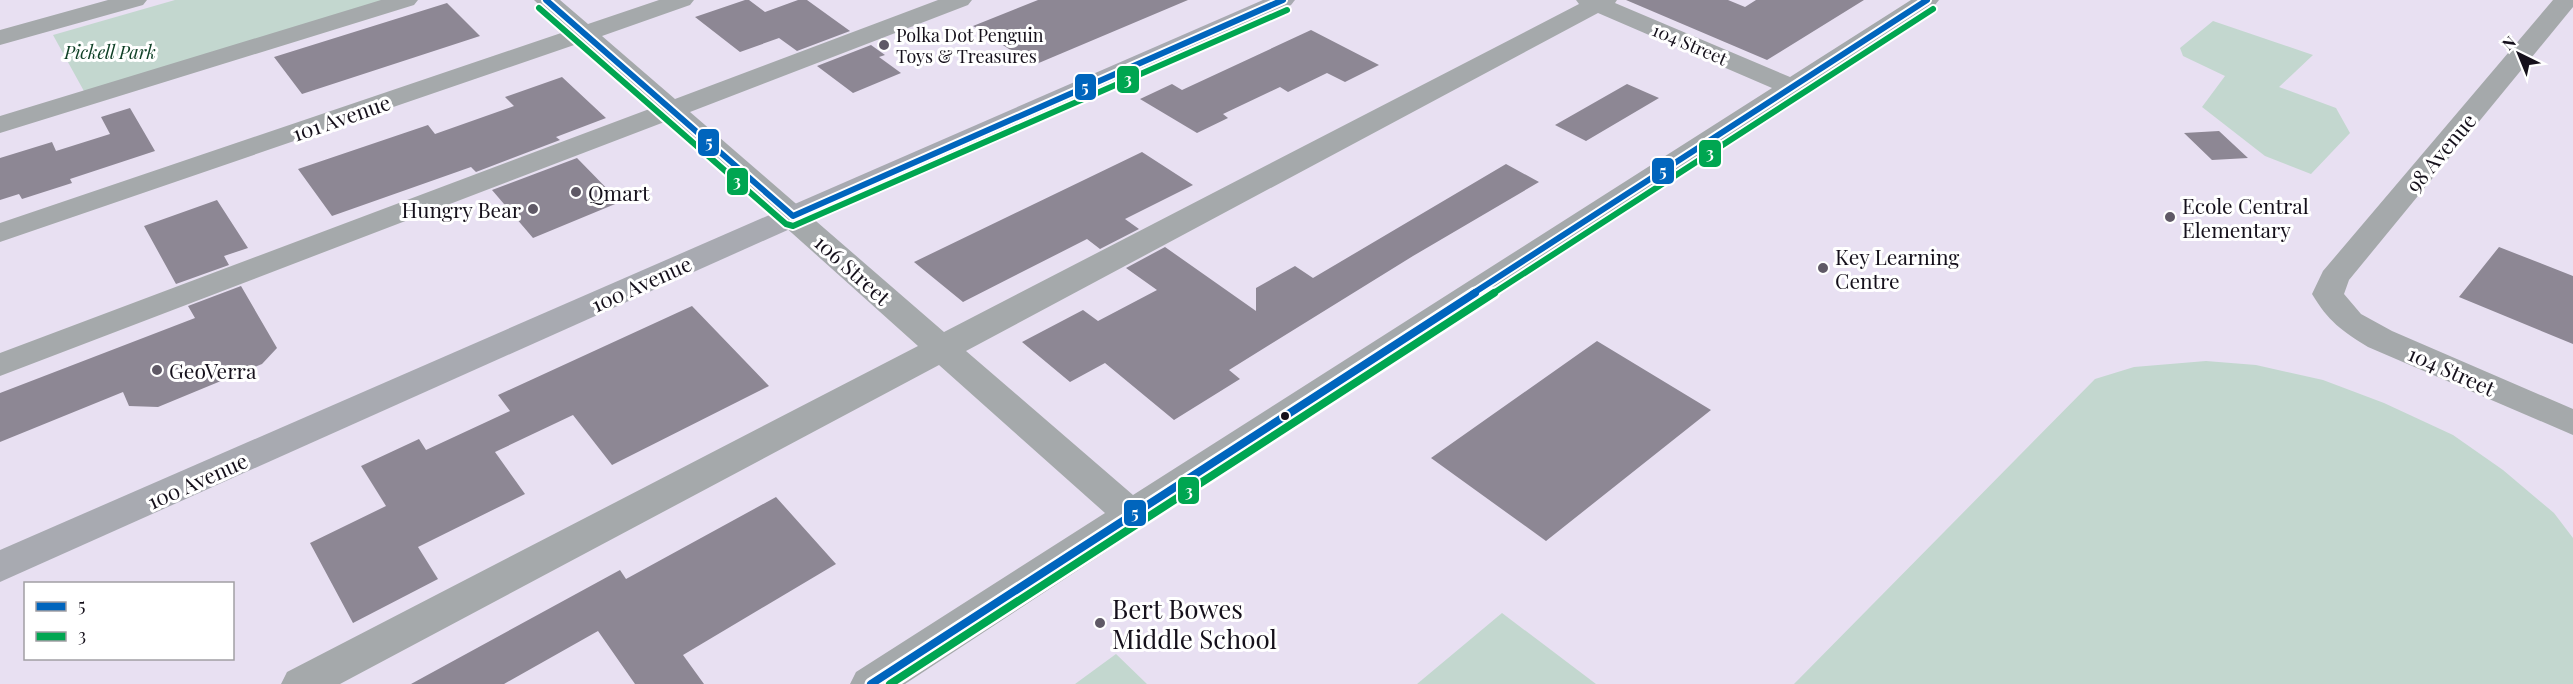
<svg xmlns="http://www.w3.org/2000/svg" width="2573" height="684" font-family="'Playfair Display',serif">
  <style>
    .green { fill: #c3d7cf }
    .building { fill: #8d8794 }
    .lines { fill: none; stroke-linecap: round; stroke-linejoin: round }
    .minor { fill: #a5a9ab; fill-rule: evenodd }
    .major { fill: #a8aab1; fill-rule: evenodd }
    .bus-1-far1-casing { stroke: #fff; stroke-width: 10 }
    .bus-1-casing { stroke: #fff; stroke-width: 13 }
    .bus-2-far1-casing { stroke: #fff; stroke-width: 10 }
    .bus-2-casing { stroke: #fff; stroke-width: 13 }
    .bus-1-far1 { stroke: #0065bd; stroke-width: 6 }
    .bus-1 { stroke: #0065bd; stroke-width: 8 }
    .bus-2-far1 { stroke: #00a651; stroke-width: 6 }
    .bus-2 { stroke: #00a651; stroke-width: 8 }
    .poi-dot { fill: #5f5966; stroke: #fff; stroke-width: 2 }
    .bus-dot { fill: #15101b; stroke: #fff; stroke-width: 2 }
    .labels { text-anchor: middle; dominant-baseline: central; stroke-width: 6; stroke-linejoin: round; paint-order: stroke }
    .far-poi-label { font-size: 18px; fill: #15101b; stroke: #fff; text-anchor: start }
    .far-street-label { font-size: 18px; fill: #15101b; stroke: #fff }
    .far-park-label { font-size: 18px; font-style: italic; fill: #104127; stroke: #fff }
    .street-label { font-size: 21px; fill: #15101b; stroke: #fff }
    .poi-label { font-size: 21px; fill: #15101b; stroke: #fff; text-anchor: start }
    .near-poi-label { font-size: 26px; fill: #15101b; stroke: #fff; text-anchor: start }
    .line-badge { stroke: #fff; stroke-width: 2 }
    .badge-label { font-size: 16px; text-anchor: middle; font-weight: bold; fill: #fff }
  </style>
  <rect width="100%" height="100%" fill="#e8e0f2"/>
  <path class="green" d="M 175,0 L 388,0 L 85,93 L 53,35 Z
    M 2213,21 L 2313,55 L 2279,87 L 2336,108 L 2350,133 L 2311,174 L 2265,156 L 2202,107 L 2225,76 L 2183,56 L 2180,48 Z
    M 2206,361 L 2256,365 L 2323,380 L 2384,403 L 2453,435 L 2503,470 L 2554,513 L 2573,538 L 2573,684 L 1794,684 L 2095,379 L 2134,367 Z
    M 1502,613 L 1596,684 L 1417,684 Z
    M 1116,654 L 1147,684 L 1075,684 Z"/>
  <path class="building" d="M 745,0 L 749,0 L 765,12 L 798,0 L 807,0 L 850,31 L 797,51 L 779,38 L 740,52 L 695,17 Z
    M 1038,0 L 1188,0 L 1034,65 L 973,26 Z
    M 1626,0 L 1728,0 L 1745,7 L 1756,0 L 1864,0 L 1767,60 Z
    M 447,3 L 480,36 L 302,94 L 274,57 Z
    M 1311,30 L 1379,65 L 1345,82 L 1327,73 L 1288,92 L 1280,87 L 1223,114 L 1228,118 L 1197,133 L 1140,99 L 1172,84 L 1182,90 Z
    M 871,45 L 885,55 L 879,57 L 901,73 L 853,93 L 817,66 Z
    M 562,77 L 606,118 L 556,137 L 560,140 L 476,172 L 471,167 L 332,216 L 298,169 L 428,125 L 435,134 L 514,106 L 505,97 Z
    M 1627,84 L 1659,98 L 1586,141 L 1555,125 Z
    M 130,108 L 155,151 L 70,179 L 72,183 L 22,199 L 19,194 L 0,200 L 0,158 L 52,142 L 56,151 L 110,134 L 101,117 Z
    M 2219,131 L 2248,158 L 2212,160 L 2184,133 Z
    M 1142,152 L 1193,185 L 1125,219 L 1139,229 L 1100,249 L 1087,239 L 963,302 L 914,262 Z
    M 577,158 L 620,202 L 533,238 L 492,190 Z
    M 1506,164 L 1539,182 L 1413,256 L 1229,370 L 1240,379 L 1174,420 L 1105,363 L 1070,382 L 1022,342 L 1083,310 L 1098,321 L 1157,290 L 1126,268 L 1165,247 L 1256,311 L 1256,288 L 1295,266 L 1313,278 Z
    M 217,200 L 248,248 L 224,256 L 229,265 L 176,284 L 144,226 Z
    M 2499,247 L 2573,276 L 2573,344 L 2459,297 Z
    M 241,286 L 277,348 L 262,364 L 158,407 L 129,406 L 123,392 L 0,442 L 0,393 L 195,318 L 188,306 Z
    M 692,306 L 769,386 L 612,465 L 573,415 L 495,452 L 525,494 L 418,547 L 438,579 L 353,623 L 310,543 L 386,506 L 361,466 L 419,439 L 426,450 L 510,411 L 498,395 Z
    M 1597,341 L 1711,410 L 1546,541 L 1431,458 Z
    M 776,497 L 836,564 L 683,655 L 704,684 L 635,684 L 598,631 L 504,684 L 411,684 L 620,570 L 626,579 Z"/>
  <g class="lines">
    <path class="minor" d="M 108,0 L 147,0 L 143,5 L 0,45 L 0,30 Z
      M 381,0 L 418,0 L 414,5 L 0,133 L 0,116 Z
      M 534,0 L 560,0 L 588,24 L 659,0 L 694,0 L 690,5 L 602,36 L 675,99 L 938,0 L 972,0 L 968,5 L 690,112 L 944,332 L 1579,4 L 1576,0 L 1617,0 L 1615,3 L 1790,77 L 1911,0 L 1939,0 L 1935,5 L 1802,94 L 905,684 L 850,684 L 856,672 L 1105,513 L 939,365 L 340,684 L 281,684 L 287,672 L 918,346 L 667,121 L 0,376 L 0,353 L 652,108 L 580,43 L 0,242 L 0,223 L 567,31 ZM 1598,13 L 1772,88 L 1133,495 L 966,351 Z
      M 2553,0 L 2573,0 L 2573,7 L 2349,280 L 2344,294 L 2361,314 L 2392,331 L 2573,409 L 2573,435 L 2368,347 C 2342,331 2328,321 2312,294 L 2323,271 Z"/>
    <path class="major" d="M 1263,0 L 1295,0 L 1291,5 L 0,582 L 0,550 Z"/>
    <g class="bus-1-far1-casing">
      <path id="bus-1-far1" d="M 546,0 L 793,216 L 1283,0
        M 1472,294 L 1927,0"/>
    </g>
    <g class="bus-1-casing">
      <path id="bus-1" d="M 871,684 L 1475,293"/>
    </g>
    <g class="bus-2-far1-casing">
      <path id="bus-2-far1" d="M 539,8 L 786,224 L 793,226 L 1287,10
        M 1492,294 L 1933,9"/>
    </g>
    <g class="bus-2-casing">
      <path id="bus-2" d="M 890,684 L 1494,293"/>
    </g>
    <use href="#bus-1-far1" class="bus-1-far1"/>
    <use href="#bus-1" class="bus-1"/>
    <use href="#bus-2-far1" class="bus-2-far1"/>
    <use href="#bus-2" class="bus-2"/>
  </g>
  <g class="poi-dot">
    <circle cx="884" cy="45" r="6"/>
    <circle cx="576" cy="192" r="6"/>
    <circle cx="533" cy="209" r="6"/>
    <circle cx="2170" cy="217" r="6"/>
    <circle cx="1823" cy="268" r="6"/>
    <circle cx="157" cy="370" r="6"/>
    <circle cx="1100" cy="623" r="6"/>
  </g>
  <circle class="bus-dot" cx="1285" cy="416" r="5"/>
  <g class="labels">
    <g class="far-poi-label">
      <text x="896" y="35">Polka Dot Penguin<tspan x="896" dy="21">Toys &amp; Treasures</tspan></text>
    </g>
    <g class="far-street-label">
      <text transform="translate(1690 44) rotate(23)">104 Street</text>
    </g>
    <g class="far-park-label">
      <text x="110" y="52">Pickell Park</text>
    </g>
    <g class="street-label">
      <text transform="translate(341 117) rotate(-19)">101 Avenue</text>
      <text transform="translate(2440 152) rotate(-50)">98 Avenue</text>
      <text transform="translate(853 269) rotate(42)">106 Street</text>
      <text transform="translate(641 283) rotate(-24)">100 Avenue</text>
      <text transform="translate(2452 370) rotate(24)">104 Street</text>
      <text transform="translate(197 480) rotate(-24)">100 Avenue</text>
    </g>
    <g class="poi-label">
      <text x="588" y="192">Qmart</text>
      <text x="2182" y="205">Ecole Central<tspan x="2182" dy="24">Elementary</tspan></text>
      <text x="521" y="209" text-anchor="end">Hungry Bear</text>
      <text x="1835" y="256">Key Learning<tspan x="1835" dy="24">Centre</tspan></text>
      <text x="169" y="370">GeoVerra</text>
    </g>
    <g class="near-poi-label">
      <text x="1112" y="608">Bert Bowes<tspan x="1112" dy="30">Middle School</tspan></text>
    </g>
  </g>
  <g class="line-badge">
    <rect x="1116" y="65" width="24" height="29" rx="6" fill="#00a651"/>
    <rect x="1074" y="73" width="23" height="28" rx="6" fill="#0065bd"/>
    <rect x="697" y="128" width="23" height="29" rx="6" fill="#0065bd"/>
    <rect x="1698" y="139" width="24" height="29" rx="6" fill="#00a651"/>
    <rect x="1651" y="157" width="24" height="28" rx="6" fill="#0065bd"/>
    <rect x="726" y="167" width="23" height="29" rx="6" fill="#00a651"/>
    <rect x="1177" y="476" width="23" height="29" rx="6" fill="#00a651"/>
    <rect x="1123" y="499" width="24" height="28" rx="6" fill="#0065bd"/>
  </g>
  <g class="badge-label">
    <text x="1128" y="85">3</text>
    <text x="1085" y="93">5</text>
    <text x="709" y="148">5</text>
    <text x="1710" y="159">3</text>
    <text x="1663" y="177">5</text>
    <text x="737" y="187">3</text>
    <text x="1189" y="497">3</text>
    <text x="1135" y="519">5</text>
  </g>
  <rect x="24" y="582" width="210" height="78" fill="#ffffff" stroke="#a19fa4" stroke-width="1.5"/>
  <rect x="36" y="602" width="30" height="9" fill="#0065bd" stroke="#a19fa4" stroke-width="1.5"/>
  <text x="78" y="612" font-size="18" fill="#15101b">5</text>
  <rect x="36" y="632" width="30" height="9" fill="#00a651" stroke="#a19fa4" stroke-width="1.5"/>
  <text x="78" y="642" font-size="18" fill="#15101b">3</text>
  <g transform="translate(2519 54) rotate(317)" stroke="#ffffff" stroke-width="4.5" paint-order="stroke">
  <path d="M0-4.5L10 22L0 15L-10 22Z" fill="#15101b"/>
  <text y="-9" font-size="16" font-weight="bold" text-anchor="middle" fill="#15101b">N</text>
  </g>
</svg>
